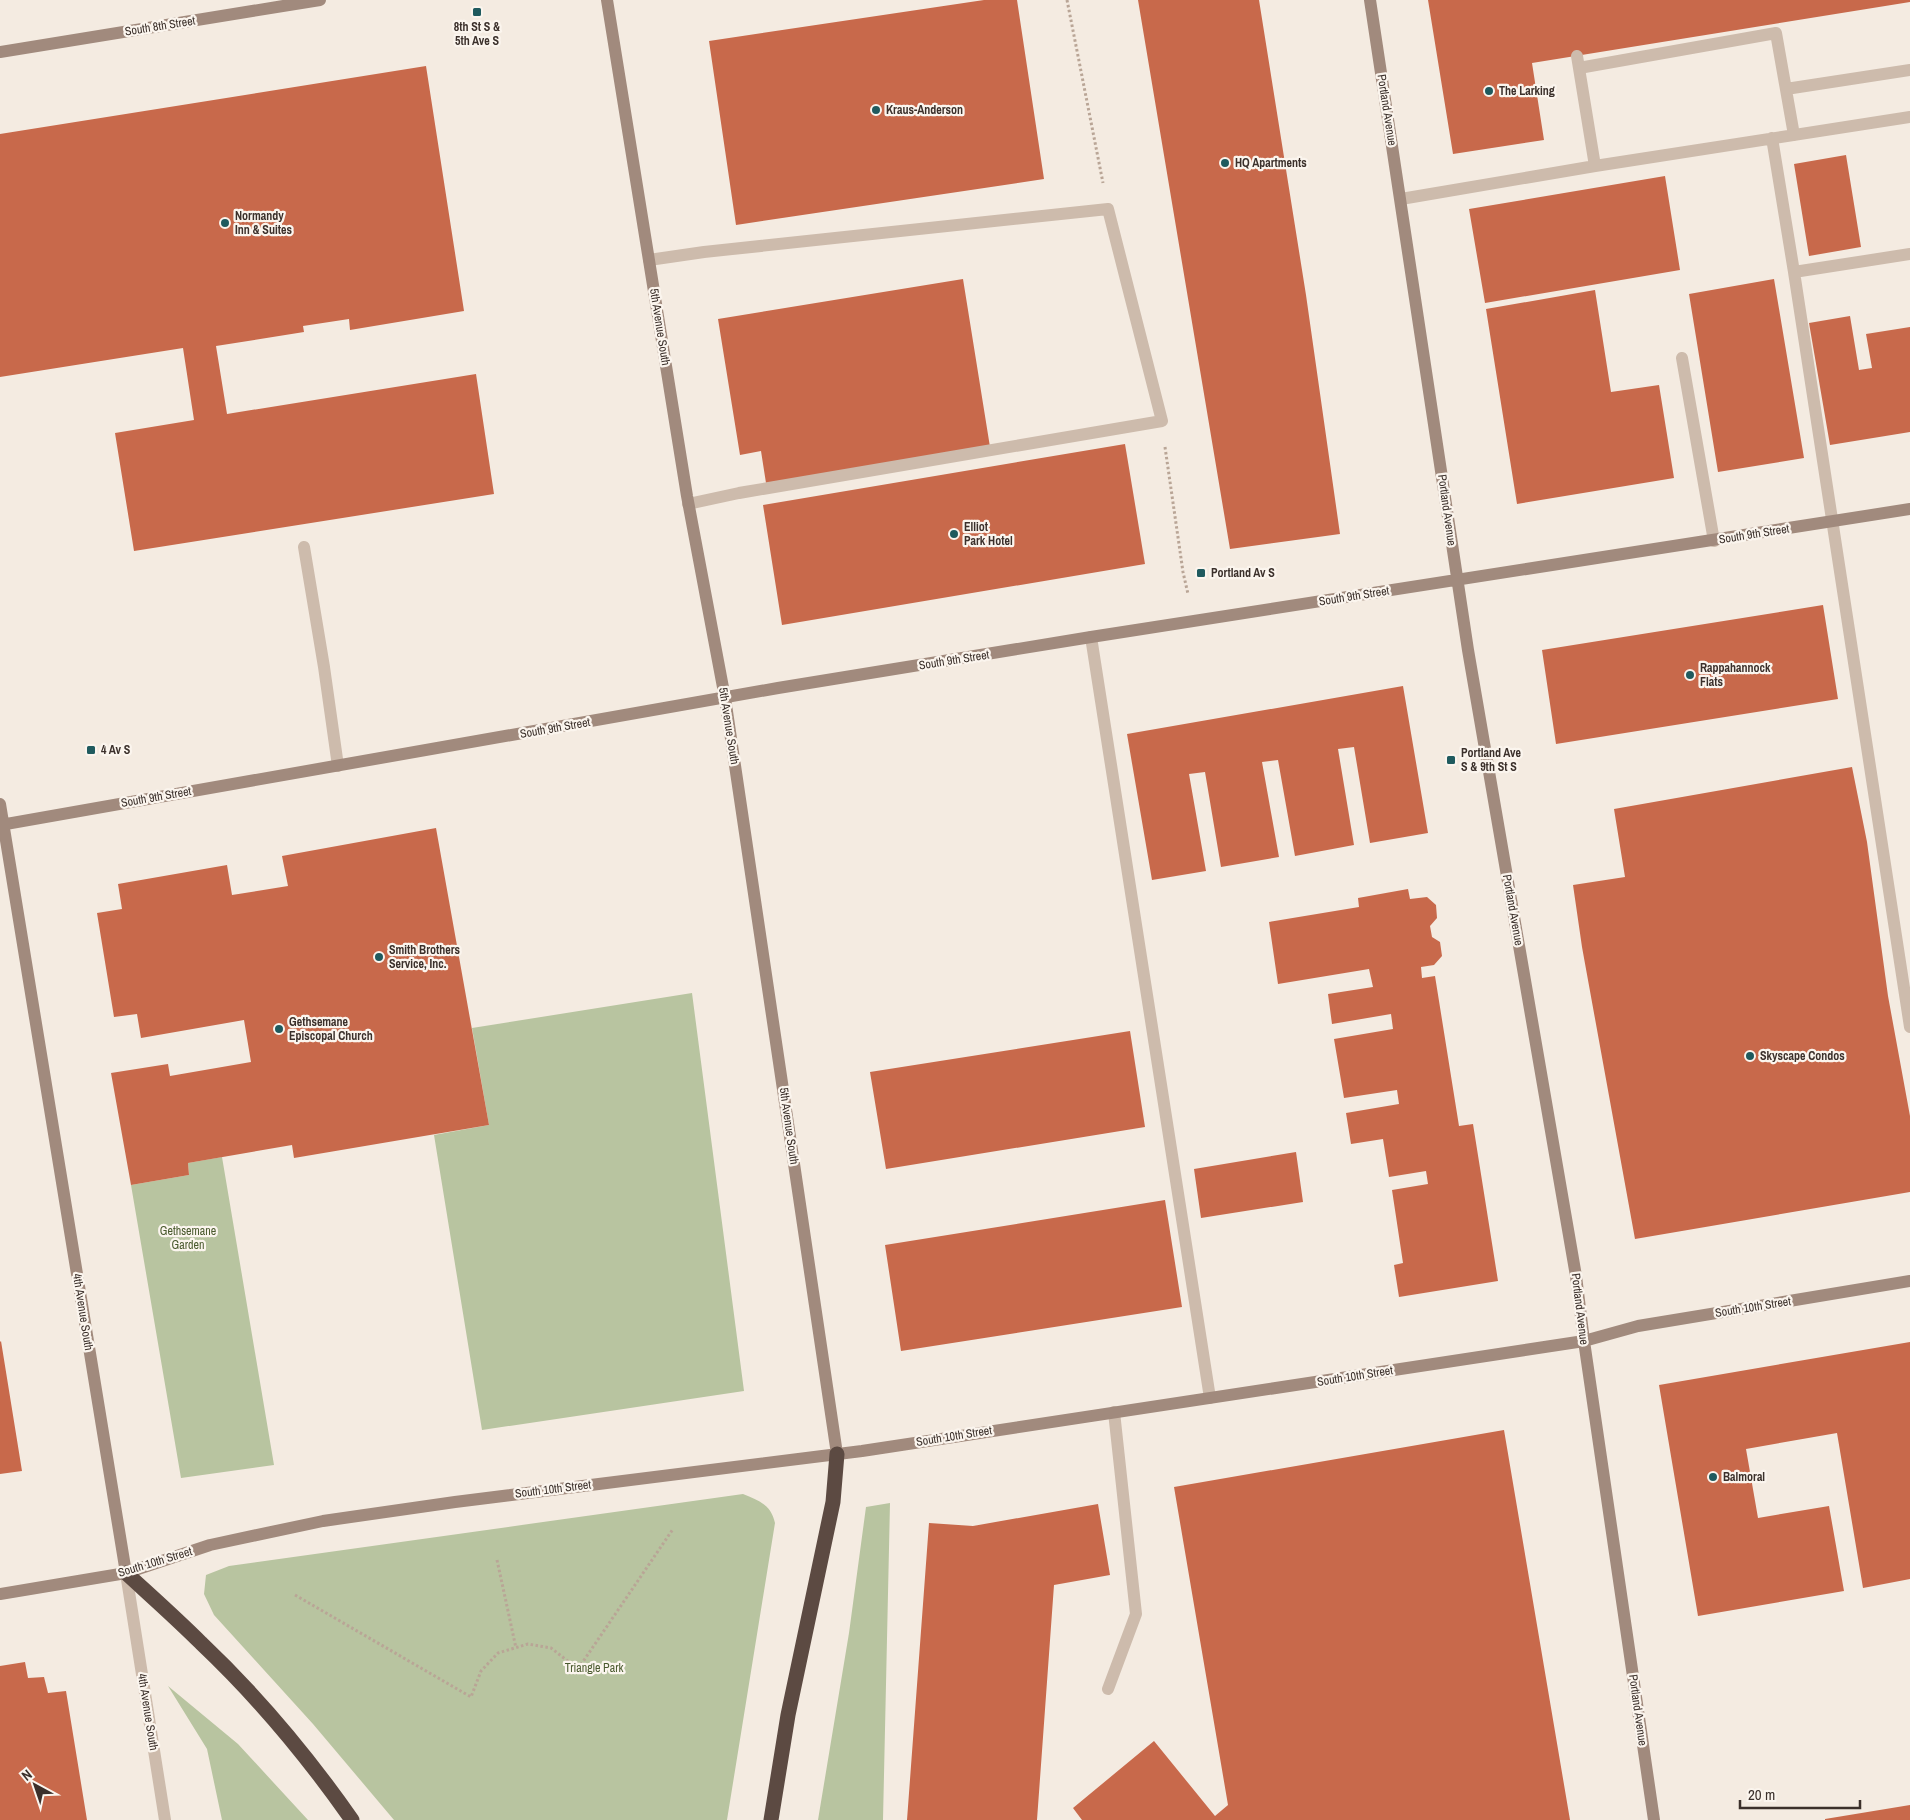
<svg xmlns="http://www.w3.org/2000/svg" width="1910" height="1820" font-family="'Archivo Narrow',sans-serif">
  <style>
    .green { fill: #b8c4a0 }
    .building { fill: #c8694b }
    .lines { fill: none; stroke-linecap: round; stroke-linejoin: round }
    .path { stroke: #b9a596; stroke-width: 3; stroke-dasharray: 2.5 2.5; stroke-linecap: butt }
    .lane { stroke: #cdbbac; stroke-width: 12 }
    .street { stroke: #cdbbac; stroke-width: 12 }
    .secondary { stroke: #a18a7d; stroke-width: 12 }
    .highway { stroke: #5c4a42; stroke-width: 15 }
    .poi-dot { fill: #1f5a5e; stroke: #fbf5ee; stroke-width: 2 }
    .labels { text-anchor: middle; dominant-baseline: central; stroke-width: 4.5; stroke-linejoin: round; paint-order: stroke }
    .street-label { font-size: 12px; fill: #3b302b; stroke: #fbf5ee }
    .poi-label { font-size: 12px; font-weight: bold; fill: #3b302b; stroke: #fbf5ee; text-anchor: start }
    .park-label { font-size: 12px; fill: #4a5a2e; stroke: #fbf5ee }
  </style>
  <rect width="100%" height="100%" fill="#f4ebe1"/>
  <path class="green" d="M 692,993 L 744,1391 L 482,1430 L 434,1135 L 489,1125 L 472,1028 Z
    M 222,1157 L 274,1465 L 181,1478 L 131,1185 L 189,1175 L 188,1163 Z
    M 743,1494 C 760,1501 771,1505 775,1523 L 727,1820 L 394,1820 L 313,1724 L 214,1615 L 204,1594 L 206,1575 L 229,1566 Z
    M 890,1503 L 883,1820 L 818,1820 L 849,1633 L 866,1507 Z
    M 168,1686 L 238,1744 L 308,1820 L 222,1820 L 207,1749 Z"/>
  <path class="building" d="M 984,0 L 1017,0 L 1044,179 L 736,225 L 709,41 Z
    M 1138,0 L 1259,0 L 1306,295 L 1340,534 L 1230,549 Z
    M 1428,0 L 1910,0 L 1910,2 L 1532,63 L 1544,140 L 1453,154 Z
    M 426,66 L 464,311 L 350,330 L 349,319 L 303,326 L 304,332 L 216,346 L 227,414 L 476,374 L 494,494 L 134,551 L 115,433 L 194,420 L 183,348 L 0,377 L 0,134 Z
    M 1846,155 L 1861,247 L 1809,256 L 1794,164 Z
    M 1665,176 L 1680,270 L 1485,303 L 1469,209 Z
    M 963,279 L 990,447 L 766,483 L 761,451 L 740,455 L 718,319 Z
    M 1774,279 L 1804,458 L 1718,472 L 1689,294 Z
    M 1595,290 L 1611,392 L 1659,385 L 1674,478 L 1517,504 L 1486,309 Z
    M 1850,316 L 1859,370 L 1872,368 L 1866,334 L 1910,327 L 1910,432 L 1830,445 L 1809,323 Z
    M 1125,444 L 1145,564 L 782,625 L 763,505 Z
    M 1823,605 L 1838,699 L 1556,744 L 1542,650 Z
    M 1403,686 L 1428,833 L 1370,843 L 1354,747 L 1338,749 L 1354,845 L 1295,856 L 1278,760 L 1262,762 L 1279,857 L 1221,867 L 1205,772 L 1189,774 L 1206,871 L 1152,880 L 1127,734 Z
    M 1852,767 L 1867,842 L 1888,996 L 1910,1116 L 1910,1192 L 1635,1239 L 1582,947 L 1573,885 L 1625,877 L 1614,809 Z
    M 436,828 L 489,1125 L 294,1158 L 292,1145 L 188,1163 L 189,1175 L 131,1185 L 111,1073 L 168,1064 L 170,1076 L 251,1062 L 244,1020 L 141,1038 L 137,1014 L 114,1017 L 97,913 L 122,909 L 118,884 L 227,865 L 232,895 L 288,886 L 282,856 Z
    M 1408,889 L 1410,899 L 1427,897 L 1436,905 L 1437,918 L 1430,926 L 1432,937 L 1440,942 L 1442,956 L 1434,965 L 1421,967 L 1422,978 L 1435,976 L 1459,1126 L 1473,1124 L 1498,1281 L 1399,1297 L 1394,1265 L 1403,1263 L 1392,1190 L 1428,1184 L 1426,1171 L 1389,1177 L 1383,1139 L 1351,1144 L 1346,1113 L 1399,1104 L 1397,1090 L 1344,1098 L 1334,1039 L 1393,1029 L 1391,1014 L 1332,1024 L 1328,994 L 1373,987 L 1369,969 L 1278,984 L 1269,922 L 1359,907 L 1358,898 Z
    M 1130,1031 L 1145,1127 L 886,1169 L 870,1072 Z
    M 1296,1152 L 1303,1202 L 1201,1218 L 1194,1169 Z
    M 1165,1200 L 1182,1307 L 901,1351 L 885,1245 Z
    M 1,1341 L 22,1471 L 0,1474 L 0,1342 Z
    M 1910,1342 L 1910,1579 L 1863,1588 L 1837,1433 L 1746,1449 L 1758,1518 L 1829,1506 L 1844,1591 L 1698,1616 L 1659,1385 Z
    M 1504,1430 L 1570,1820 L 1082,1820 L 1073,1808 L 1154,1741 L 1215,1816 L 1228,1805 L 1174,1487 Z
    M 1098,1504 L 1110,1575 L 1054,1585 L 1037,1820 L 907,1820 L 929,1523 L 973,1526 Z
    M 25,1662 L 28,1678 L 44,1677 L 48,1693 L 66,1691 L 87,1820 L 0,1820 L 0,1666 Z
    M 1910,1805 L 1910,1820 L 1825,1820 L 1825,1819 Z"/>
  <g class="lines">
    <path class="path" d="M 1067,0 L 1103,183
      M 1165,447 L 1183,572 L 1188,594
      M 497,1560 L 516,1648
      M 295,1595 L 471,1697 L 481,1671 L 498,1653 L 528,1644 L 551,1648 L 578,1669 L 673,1529"/>
    <path class="lane" d="M 1577,56 L 1595,166
      M 1579,68 L 1776,33 L 1794,135
      M 1786,89 L 1910,70
      M 1772,138 L 1794,272
      M 1401,199 L 1595,166 L 1910,117
      M 1910,254 L 1794,272 L 1910,1027
      M 649,260 L 704,252 L 1108,209 L 1162,421 L 739,493 L 688,504
      M 1682,358 L 1714,541
      M 304,547 L 324,667 L 338,766
      M 1091,637 L 1210,1398
      M 1108,1689 L 1136,1614 L 1114,1412"/>
    <path class="street" d="M 126,1573 L 165,1820"/>
    <path class="secondary" d="M 607,0 L 687,496 L 725,698 L 837,1454
      M 1370,0 L 1468,650 L 1576,1276 L 1584,1341 L 1654,1820
      M 0,52 L 320,0
      M 0,804 L 126,1573
      M 0,825 L 778,688 L 1091,637 L 1910,509
      M 0,1594 L 126,1573 L 210,1545 L 323,1521 L 455,1502 L 862,1451 L 1584,1341 L 1638,1326 L 1910,1281"/>
    <path class="highway" d="M 126,1573 C 151,1596 177,1619 201,1643 C 257,1696 308,1757 352,1820
      M 771,1820 L 788,1715 L 833,1502 L 837,1454"/>
  </g>
  <g class="poi-dot">
    <rect x="472" y="7" width="10" height="10" rx="2.5"/>
    <circle cx="1489" cy="91" r="5"/>
    <circle cx="876" cy="110" r="5"/>
    <circle cx="1225" cy="163" r="5"/>
    <circle cx="225" cy="223" r="5"/>
    <circle cx="954" cy="534" r="5"/>
    <rect x="1196" y="568" width="10" height="10" rx="2.5"/>
    <circle cx="1690" cy="675" r="5"/>
    <rect x="86" y="745" width="10" height="10" rx="2.5"/>
    <rect x="1446" y="755" width="10" height="10" rx="2.5"/>
    <circle cx="379" cy="957" r="5"/>
    <circle cx="279" cy="1029" r="5"/>
    <circle cx="1750" cy="1056" r="5"/>
    <circle cx="1713" cy="1477" r="5"/>
  </g>
  <g class="labels">
    <g class="street-label">
      <text transform="translate(160 26) rotate(-9)">South 8th Street</text>
      <text transform="translate(1387 110) rotate(81)">Portland Avenue</text>
      <text transform="translate(660 327) rotate(81)">5th Avenue South</text>
      <text transform="translate(1447 510) rotate(82)">Portland Avenue</text>
      <text transform="translate(1754 534) rotate(-9)">South 9th Street</text>
      <text transform="translate(1354 596) rotate(-9)">South 9th Street</text>
      <text transform="translate(954 660) rotate(-9)">South 9th Street</text>
      <text transform="translate(729 726) rotate(81)">5th Avenue South</text>
      <text transform="translate(555 728) rotate(-10)">South 9th Street</text>
      <text transform="translate(156 797) rotate(-10)">South 9th Street</text>
      <text transform="translate(1513 910) rotate(80)">Portland Avenue</text>
      <text transform="translate(789 1126) rotate(82)">5th Avenue South</text>
      <text transform="translate(1753 1307) rotate(-9)">South 10th Street</text>
      <text transform="translate(1580 1309) rotate(83)">Portland Avenue</text>
      <text transform="translate(83 1312) rotate(81)">4th Avenue South</text>
      <text transform="translate(1355 1376) rotate(-9)">South 10th Street</text>
      <text transform="translate(954 1436) rotate(-9)">South 10th Street</text>
      <text transform="translate(553 1489) rotate(-7)">South 10th Street</text>
      <text transform="translate(155 1562) rotate(-17)">South 10th Street</text>
      <text transform="translate(1638 1710) rotate(82)">Portland Avenue</text>
      <text transform="translate(148 1712) rotate(81)">4th Avenue South</text>
    </g>
    <g class="poi-label">
      <text x="477" y="27" text-anchor="middle">8th St S &amp;<tspan x="477" dy="14">5th Ave S</tspan></text>
      <text x="1499" y="91">The Larking</text>
      <text x="886" y="110">Kraus-Anderson</text>
      <text x="1235" y="163">HQ Apartments</text>
      <text x="235" y="216">Normandy<tspan x="235" dy="14">Inn &amp; Suites</tspan></text>
      <text x="964" y="527">Elliot<tspan x="964" dy="14">Park Hotel</tspan></text>
      <text x="1211" y="573">Portland Av S</text>
      <text x="1700" y="668">Rappahannock<tspan x="1700" dy="14">Flats</tspan></text>
      <text x="101" y="750">4 Av S</text>
      <text x="1461" y="753">Portland Ave<tspan x="1461" dy="14">S &amp; 9th St S</tspan></text>
      <text x="389" y="950">Smith Brothers<tspan x="389" dy="14">Service, Inc.</tspan></text>
      <text x="289" y="1022">Gethsemane<tspan x="289" dy="14">Episcopal Church</tspan></text>
      <text x="1760" y="1056">Skyscape Condos</text>
      <text x="1723" y="1477">Balmoral</text>
    </g>
    <g class="park-label">
      <text x="188" y="1231">Gethsemane<tspan x="188" dy="14">Garden</tspan></text>
      <text x="594" y="1668">Triangle Park</text>
    </g>
  </g>
  <g transform="translate(35 1785) rotate(320)" stroke="#fbf5ee" stroke-width="4" paint-order="stroke">
  <path d="M0-4L9 19L0 12L-9 19Z" fill="#3b302b"/>
  <text y="-8" font-size="14" font-weight="bold" text-anchor="middle" fill="#3b302b">N</text>
  </g>
  <path d="M1740 1800v8h120v-8" fill="none" stroke="#3b302b" stroke-width="2.5"/>
  <text x="1748" y="1800" font-size="15" fill="#3b302b" stroke="#fbf5ee" stroke-width="4" paint-order="stroke">20 m</text>
</svg>
